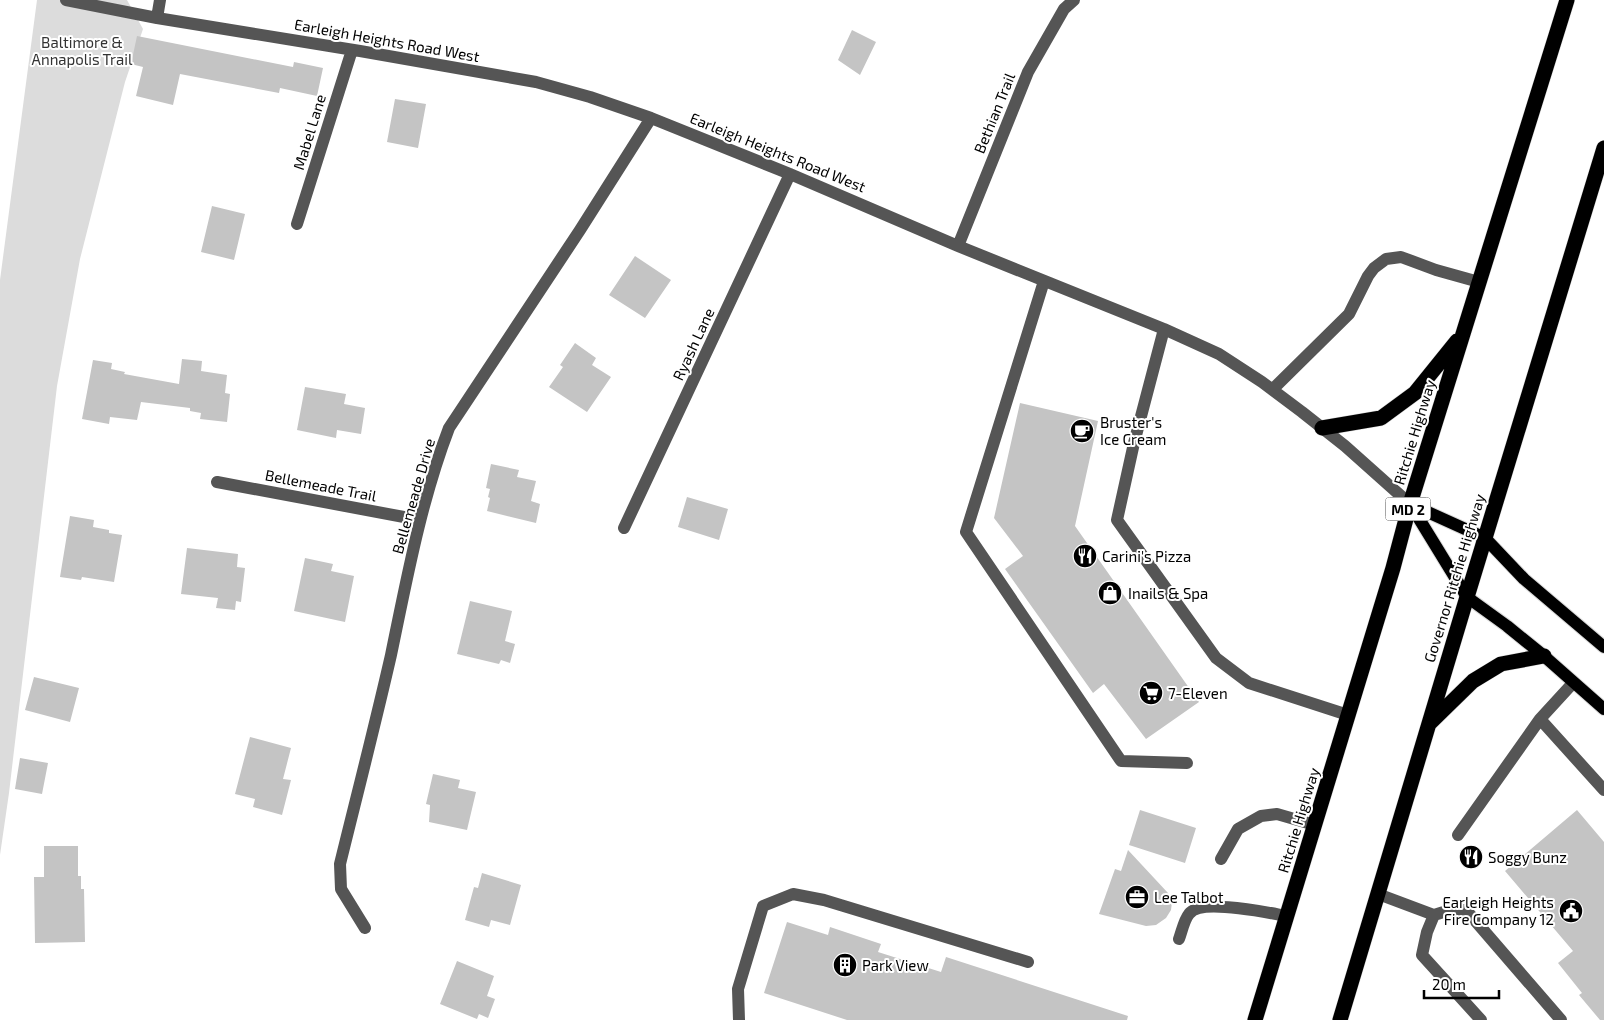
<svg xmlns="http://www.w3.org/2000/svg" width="1604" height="1020" font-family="'Exo 2',sans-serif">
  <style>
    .green { fill: #dcdcdc }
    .building { fill: #c4c4c4 }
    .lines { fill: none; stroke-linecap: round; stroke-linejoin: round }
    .major-casing { stroke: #dbdbdb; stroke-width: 14 }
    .highway-casing { stroke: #dbdbdb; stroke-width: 16 }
    .minor { stroke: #555; stroke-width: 12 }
    .major { stroke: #000; stroke-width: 12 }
    .highway { stroke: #000; stroke-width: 15 }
    .labels { text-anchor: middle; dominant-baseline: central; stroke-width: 4; stroke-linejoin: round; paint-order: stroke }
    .shield { fill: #fff; stroke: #4c4c4c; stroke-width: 1 }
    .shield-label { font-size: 14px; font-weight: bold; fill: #000 }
    .street-label { font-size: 15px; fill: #000; stroke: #fff }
    .park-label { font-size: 15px; fill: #333; stroke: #fff }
    .poi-label { font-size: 15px; fill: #000; stroke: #fff; text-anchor: start }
  </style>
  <rect width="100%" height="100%" fill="#fff"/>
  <path class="green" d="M 37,0 L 127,0 L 143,29 L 125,82 L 80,259 L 57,386 L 9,793 L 0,855 L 0,280 Z"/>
  <path class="building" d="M 852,30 L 876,42 L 860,75 L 838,60 Z
    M 137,36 L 293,67 L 294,62 L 323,68 L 317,96 L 280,88 L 279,93 L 180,74 L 173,105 L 136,96 L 143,67 L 131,64 Z
    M 395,99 L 426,104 L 418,148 L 387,142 Z
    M 212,206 L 245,214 L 234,260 L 201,252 Z
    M 635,256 L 671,280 L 645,318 L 609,295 Z
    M 575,343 L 596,358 L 592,365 L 611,377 L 587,412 L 549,387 L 563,367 L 560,365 Z
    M 182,359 L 202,361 L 201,371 L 227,375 L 225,393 L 230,394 L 227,422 L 200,419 L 201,413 L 190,411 L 190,408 L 141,402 L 137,420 L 110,417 L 109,424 L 82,419 L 93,360 L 112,363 L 111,369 L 125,372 L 124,374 L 179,384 Z
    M 305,387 L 346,394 L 344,404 L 365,408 L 361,434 L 337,430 L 336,438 L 297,430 Z
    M 1020,403 L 1098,421 L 1075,526 L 1199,702 L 1146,739 L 1104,684 L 1093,693 L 1005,569 L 1023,556 L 994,518 Z
    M 491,464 L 519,470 L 517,477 L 536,481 L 531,501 L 540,504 L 536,523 L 487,511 L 490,498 L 488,497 L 490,489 L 486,488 Z
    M 687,497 L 728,509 L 719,540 L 678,527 Z
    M 70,516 L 94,520 L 93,527 L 109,530 L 109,533 L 122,535 L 114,582 L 82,577 L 81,580 L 60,577 Z
    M 187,548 L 238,554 L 237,567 L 245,568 L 241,602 L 236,601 L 235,610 L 216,608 L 218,598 L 181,594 Z
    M 305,558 L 333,564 L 331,571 L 354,576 L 345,622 L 294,611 Z
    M 470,601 L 512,611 L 505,641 L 515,644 L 510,663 L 501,660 L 499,664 L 457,654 Z
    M 34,677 L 79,688 L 70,722 L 25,710 Z
    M 250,737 L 291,748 L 283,779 L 291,780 L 282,815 L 253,807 L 255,799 L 235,794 Z
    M 20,758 L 48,763 L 42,794 L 15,789 Z
    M 433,774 L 460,780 L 458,788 L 476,792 L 467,830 L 429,822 L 430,805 L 426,804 Z
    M 1140,810 L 1196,828 L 1185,863 L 1129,845 Z
    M 1577,810 L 1604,842 L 1604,1020 L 1600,1020 L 1579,995 L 1582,993 L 1558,963 L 1573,951 L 1505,871 Z
    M 44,846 L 78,846 L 78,876 L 81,876 L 81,889 L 84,889 L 85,942 L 35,943 L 34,877 L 44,877 Z
    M 1128,850 L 1168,893 L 1172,902 L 1171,910 L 1166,918 L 1156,925 L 1146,926 L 1099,914 L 1115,869 L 1121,871 Z
    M 482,873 L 521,885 L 510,925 L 491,920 L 489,927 L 465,920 L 474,887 L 478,888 Z
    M 787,922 L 828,935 L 830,927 L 881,944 L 878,952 L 941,972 L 946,957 L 1128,1016 L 1127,1020 L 847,1020 L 764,993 Z
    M 457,961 L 494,976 L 487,996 L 495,999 L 488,1018 L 479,1014 L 477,1019 L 440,1004 Z"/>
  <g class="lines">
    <g class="major-casing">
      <path id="major" d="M 1410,504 L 1467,597 L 1507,626 L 1544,656 L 1604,709
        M 1410,504 L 1485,538 L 1524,579 L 1604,647"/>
    </g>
    <g class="highway-casing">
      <path id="highway" d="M 1322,428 L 1381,418 L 1415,393 L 1457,341
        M 1430,723 L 1473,681 L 1501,664 L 1544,656
        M 1255,1020 L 1393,568 L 1410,504 L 1567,0
        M 1340,1020 L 1467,597 L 1604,148"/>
    </g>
    <path class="minor" d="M 66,0 L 157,18 L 360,51 L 536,82 L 590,97 L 651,118 L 790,174 L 958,246 L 1164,329 L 1219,354 L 1262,382 L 1302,412 L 1345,446 L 1410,504
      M 157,18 L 160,0
      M 297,224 L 352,50
      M 958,246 L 1028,72 L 1064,9 L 1074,0
      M 1044,281 L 966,532 L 1121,761 L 1187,763
      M 1164,329 L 1134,443 L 1117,520 L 1216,658 L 1249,683 L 1348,715
      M 1273,389 L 1349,314 L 1368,276 L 1374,268 L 1386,259 L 1401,257 L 1436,270 L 1479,282
      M 217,482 L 420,520
      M 624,528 L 790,174
      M 1573,683 L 1540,719 L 1604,790
      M 1458,835 L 1540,719
      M 1221,859 L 1238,829 L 1261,816 L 1277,814 L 1315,825
      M 1378,894 L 1434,915
      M 365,928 L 341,889 L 340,864 C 357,795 375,725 391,655 C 407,578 421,501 449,428 L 580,230 L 651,118
      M 1179,939 C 1182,931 1184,920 1189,914 C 1200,898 1269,913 1287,916
      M 739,1020 L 738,989 L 763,906 L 793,894 L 824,900 L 1028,962
      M 1481,1020 L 1422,955 L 1427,932 L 1434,915 L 1450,910 L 1466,910 L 1561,1020"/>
    <use href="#major" class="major"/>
    <use href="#highway" class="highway"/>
  </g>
  <defs>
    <g id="cafe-disc" transform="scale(1.25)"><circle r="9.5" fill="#000" stroke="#fff"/><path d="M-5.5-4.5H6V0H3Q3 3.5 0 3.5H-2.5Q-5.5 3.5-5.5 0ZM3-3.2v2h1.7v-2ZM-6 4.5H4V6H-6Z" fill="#fff"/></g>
    <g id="restaurant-disc" transform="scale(1.25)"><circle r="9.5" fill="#000" stroke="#fff"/><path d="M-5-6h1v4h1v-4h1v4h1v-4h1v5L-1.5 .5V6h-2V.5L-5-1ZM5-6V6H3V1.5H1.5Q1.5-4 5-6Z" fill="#fff"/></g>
    <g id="shop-disc" transform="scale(1.25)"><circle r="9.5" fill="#000" stroke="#fff"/><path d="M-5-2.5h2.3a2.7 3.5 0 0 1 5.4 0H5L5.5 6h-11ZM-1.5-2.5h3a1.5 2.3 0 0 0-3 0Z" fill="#fff"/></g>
    <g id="supermarket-disc" transform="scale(1.25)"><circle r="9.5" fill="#000" stroke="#fff"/><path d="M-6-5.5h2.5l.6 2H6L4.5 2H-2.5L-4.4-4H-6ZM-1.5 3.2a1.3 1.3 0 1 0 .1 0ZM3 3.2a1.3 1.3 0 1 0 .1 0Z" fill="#fff"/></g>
    <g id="office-disc" transform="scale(1.25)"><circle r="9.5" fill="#000" stroke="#fff"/><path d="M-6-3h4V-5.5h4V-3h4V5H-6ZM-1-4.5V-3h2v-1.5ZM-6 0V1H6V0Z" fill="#fff"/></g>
    <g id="civic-disc" transform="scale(1.25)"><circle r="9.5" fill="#000" stroke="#fff"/><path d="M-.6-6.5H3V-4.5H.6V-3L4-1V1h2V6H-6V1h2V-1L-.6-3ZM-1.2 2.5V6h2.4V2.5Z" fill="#fff"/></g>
    <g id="building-disc" transform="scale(1.25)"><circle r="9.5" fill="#000" stroke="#fff"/><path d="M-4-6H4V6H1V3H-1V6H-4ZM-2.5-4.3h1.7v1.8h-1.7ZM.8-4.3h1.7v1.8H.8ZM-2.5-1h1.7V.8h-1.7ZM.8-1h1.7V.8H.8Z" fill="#fff"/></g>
  </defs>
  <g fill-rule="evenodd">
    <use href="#cafe-disc" x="1082" y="431"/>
    <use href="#restaurant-disc" x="1085" y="556"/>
    <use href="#shop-disc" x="1110" y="593"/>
    <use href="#supermarket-disc" x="1151" y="693"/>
    <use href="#restaurant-disc" x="1471" y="857"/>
    <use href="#office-disc" x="1137" y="897"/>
    <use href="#civic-disc" x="1571" y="911"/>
    <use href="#building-disc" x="845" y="965"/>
  </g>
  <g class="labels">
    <rect class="shield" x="1385.5" y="497.5" width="45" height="23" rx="4"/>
    <g class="shield-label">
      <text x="1408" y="509">MD 2</text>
    </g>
    <g class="street-label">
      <text transform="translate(387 40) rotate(10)">Earleigh Heights Road West</text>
      <text transform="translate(994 113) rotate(-68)">Bethian Trail</text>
      <text transform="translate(309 132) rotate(-73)">Mabel Lane</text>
      <text transform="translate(778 152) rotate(22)">Earleigh Heights Road West</text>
      <text transform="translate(693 344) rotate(-65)">Ryash Lane</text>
      <text transform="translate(1414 432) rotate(-73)">Ritchie Highway</text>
      <text transform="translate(321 485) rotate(11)">Bellemeade Trail</text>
      <text transform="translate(413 496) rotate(-74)">Bellemeade Drive</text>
      <text transform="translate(1454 578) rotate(-73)">Governor Ritchie Highway</text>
      <text transform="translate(1298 820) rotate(-73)">Ritchie Highway</text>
    </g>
    <g class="park-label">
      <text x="82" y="42">Baltimore &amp;<tspan x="82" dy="17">Annapolis Trail</tspan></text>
    </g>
    <g class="poi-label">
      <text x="1100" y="422">Bruster's<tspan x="1100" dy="17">Ice Cream</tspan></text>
      <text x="1102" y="556">Carini's Pizza</text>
      <text x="1128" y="593">Inails &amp; Spa</text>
      <text x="1168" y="693">7-Eleven</text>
      <text x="1488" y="857">Soggy Bunz</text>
      <text x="1154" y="897">Lee Talbot</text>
      <text x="1554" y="902" text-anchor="end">Earleigh Heights<tspan x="1554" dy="17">Fire Company 12</tspan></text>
      <text x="862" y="965">Park View</text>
    </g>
  </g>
  <path d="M1424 990v8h75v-8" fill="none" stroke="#000000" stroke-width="2.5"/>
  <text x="1432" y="990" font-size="15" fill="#000000" stroke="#ffffff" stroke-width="4" paint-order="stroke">20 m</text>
</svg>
